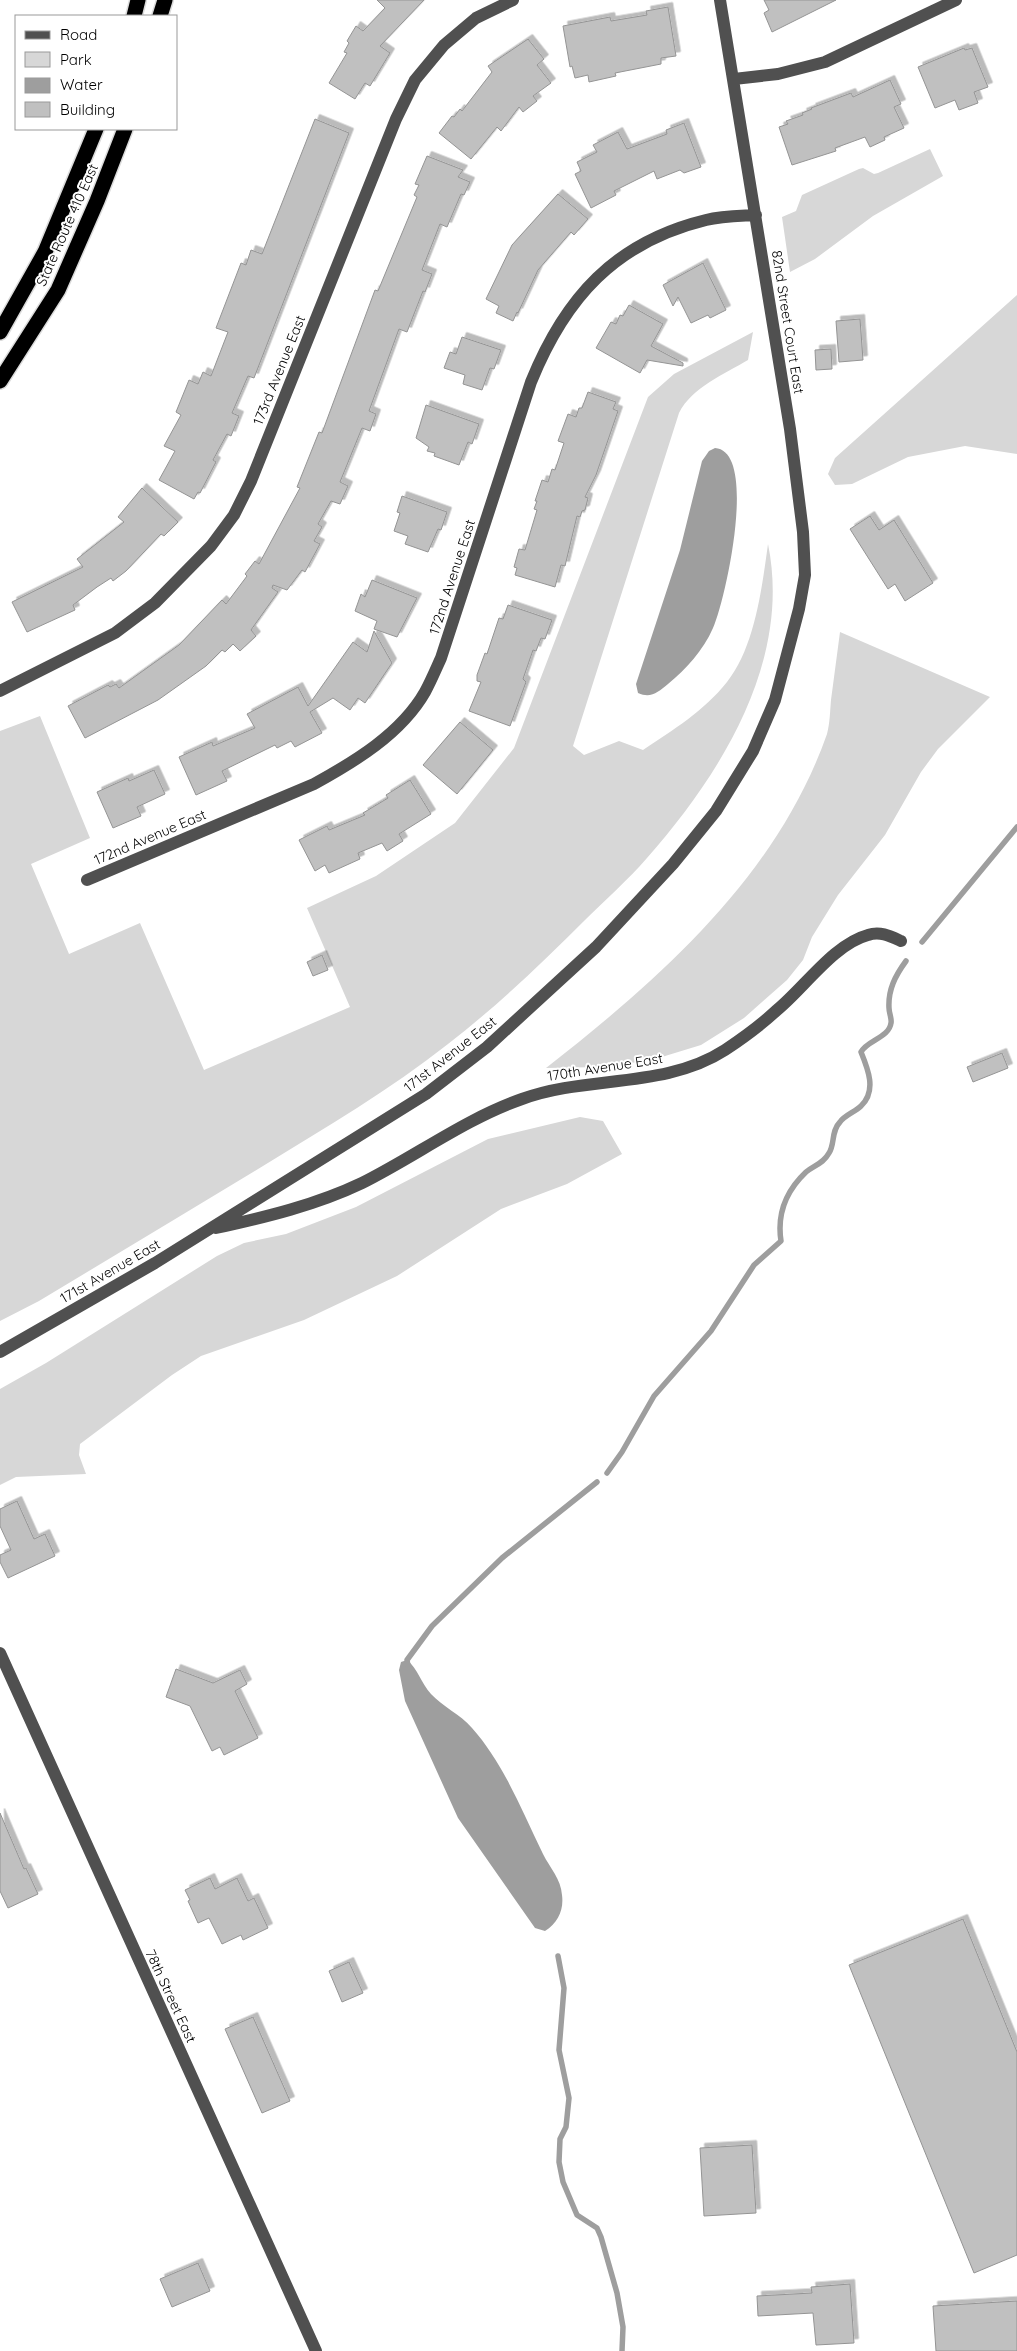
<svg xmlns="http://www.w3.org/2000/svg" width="1017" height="2351" font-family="Quicksand,sans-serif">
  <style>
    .green { fill: #d7d7d7 }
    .water { fill: #9e9e9e }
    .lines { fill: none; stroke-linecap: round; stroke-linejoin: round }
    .stream { stroke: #9e9e9e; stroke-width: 5.5 }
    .building { fill: #c0c0c0; stroke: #949494; filter: url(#shadow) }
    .highway-casing { stroke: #dbdbdb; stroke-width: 18 }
    .minor { stroke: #505050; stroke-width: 12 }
    .highway { stroke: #000; stroke-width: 15 }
    .labels { text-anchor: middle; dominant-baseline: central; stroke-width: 4; stroke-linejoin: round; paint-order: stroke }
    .street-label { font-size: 14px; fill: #000; stroke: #fff }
  </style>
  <defs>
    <filter id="shadow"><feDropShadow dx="4.5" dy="-4.5" stdDeviation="0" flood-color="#0004"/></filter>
  </defs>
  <rect width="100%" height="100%" fill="#fff"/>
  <path class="green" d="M 930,149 L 943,176 L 873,216 L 815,259 L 790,272 L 782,217 L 796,211 L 802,195 L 859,169 L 863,168 L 874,174 L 878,173 Z
    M 1017,295 L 1017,454 L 965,446 L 908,457 L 852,484 L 835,485 L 828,474 L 835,458 Z
    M 753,332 L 748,360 C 725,374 692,387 679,413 L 573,746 L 584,755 L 619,741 L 643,750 C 673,730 704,711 727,682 C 755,647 762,587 768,544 C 792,661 721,774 647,858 C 628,880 605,900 584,921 C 541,964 497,1006 448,1044 C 390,1090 326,1127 263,1166 C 188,1211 114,1256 39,1301 L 0,1321 L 0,731 L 40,716 L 90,838 L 31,864 L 69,954 L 140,923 L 204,1070 L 350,1007 L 307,908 L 376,876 L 455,823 L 514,748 L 648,397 L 674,374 Z
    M 840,632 L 990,697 L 938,749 L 921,772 L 885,835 L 838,895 L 812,937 L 803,960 L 787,980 L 744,1018 L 701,1045 L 652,1060 L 602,1067 L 546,1068 C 661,978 777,876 827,734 C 830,723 830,711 831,700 C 834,677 837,655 840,632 Z
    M 580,1117 L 603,1121 L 622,1154 L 567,1184 L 501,1209 L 397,1276 L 304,1320 L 201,1356 L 172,1375 L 80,1444 L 79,1455 L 86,1474 L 16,1477 L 0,1485 L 0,1389 L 46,1363 L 217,1256 L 244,1243 L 286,1234 L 356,1207 L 488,1139 Z"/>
  <path class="water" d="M 715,448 C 759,451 725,602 713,628 C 703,651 686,669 668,684 C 658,692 651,699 638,693 L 636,684 L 680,550 L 702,461 L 709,451 Z
    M 407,1660 C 418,1669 421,1683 431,1694 C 443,1707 460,1714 472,1728 C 504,1764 522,1811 543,1854 C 550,1868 561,1879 562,1895 C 564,1910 558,1923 545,1931 L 535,1928 L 458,1818 L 405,1701 L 399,1670 L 401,1662 Z"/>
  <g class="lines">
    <path class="stream" d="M 922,942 L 1017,827
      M 607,1473 L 622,1452 L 654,1396 L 711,1331 L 754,1265 L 781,1241 C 777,1215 786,1191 806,1172 C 814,1165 823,1164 829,1153 C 835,1144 831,1131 840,1122 C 845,1115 855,1112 861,1106 C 877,1091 868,1069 861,1052 C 867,1040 889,1038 891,1023 C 892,1019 889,1013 889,1008 C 888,990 895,976 906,961
      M 408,1666 L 407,1660 L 432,1626 L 502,1558 L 597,1482
      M 558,1956 L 564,1988 L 559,2050 L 569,2098 L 566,2127 L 560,2139 L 559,2162 L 563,2182 L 577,2215 L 597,2228 L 601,2237 L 617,2293 L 623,2327 L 622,2351"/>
  </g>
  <path class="building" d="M 377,0 L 424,0 L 380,46 L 390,53 L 370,86 L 365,83 L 355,99 L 329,83 L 347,53 L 344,52 L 349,43 L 347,41 L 356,26 L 363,31 L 385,8 Z
    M 764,0 L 836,0 L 772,32 L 764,13 L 769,10 Z
    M 668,7 L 676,56 L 661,58 L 661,64 L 615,73 L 616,76 L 589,82 L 588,75 L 575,78 L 572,66 L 570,67 L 563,26 L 610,17 L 611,21 L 647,15 L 646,11 Z
    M 528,39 L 544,59 L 537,65 L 551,83 L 533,96 L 537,101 L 523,112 L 519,107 L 501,131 L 497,127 L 471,159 L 439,133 L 452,116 L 454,117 L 460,109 L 462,111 L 492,72 L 488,66 Z
    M 964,48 L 965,50 L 972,48 L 988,87 L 974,92 L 978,103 L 959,110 L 955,100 L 935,108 L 918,67 Z
    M 890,80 L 901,104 L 894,107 L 904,128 L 884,137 L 885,140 L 870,147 L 865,137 L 835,148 L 836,151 L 792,165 L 779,127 L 788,124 L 786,121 L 803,115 L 802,113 L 812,109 L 811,108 L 851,93 L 853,97 Z
    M 315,119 L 349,133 L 254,378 L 248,376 L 232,413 L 239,416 L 231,436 L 227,434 L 213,460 L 216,462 L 200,493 L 198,492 L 194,499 L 159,480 L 175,451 L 164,446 L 181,415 L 176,412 L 189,380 L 198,384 L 203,372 L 211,376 L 228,332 L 216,328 L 241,263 L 246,265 L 251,250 L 262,254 Z
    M 684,123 L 701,167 L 684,173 L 680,170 L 657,179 L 654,171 L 614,191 L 616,195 L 591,208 L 575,174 L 581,171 L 577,162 L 597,152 L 593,145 L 618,132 L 627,149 L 667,134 L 666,130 Z
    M 427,156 L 463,170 L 458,177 L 470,182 L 464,195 L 461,194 L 447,227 L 440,224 L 422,270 L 432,274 L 425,292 L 423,291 L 407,332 L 399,329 L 369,411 L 376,414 L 370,431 L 362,428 L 340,482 L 348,486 L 340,504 L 331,501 L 318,524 L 322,527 L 314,541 L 320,544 L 305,572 L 302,570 L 287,590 L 273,585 L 272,588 L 278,592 L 251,630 L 256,636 L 240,651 L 233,644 L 225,652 L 222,650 L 206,666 L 158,700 L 85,738 L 68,706 L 108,685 L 110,687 L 116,684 L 119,688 L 179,645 L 222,600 L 226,604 L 247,576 L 245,574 L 255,561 L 259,564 L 300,488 L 297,487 L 319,432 L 322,433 L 375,290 L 378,291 L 417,197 L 414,195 L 419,185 L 415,184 Z
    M 558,194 L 588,219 L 574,235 L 571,232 L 538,270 L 518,313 L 517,312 L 513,321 L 496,313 L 499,306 L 486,299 L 512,245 Z
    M 703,263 L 726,310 L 710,318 L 708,315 L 691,323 L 678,297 L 673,306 L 663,285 Z
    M 629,305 L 663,324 L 651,346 L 683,363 L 683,366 L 647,360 L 640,373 L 596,348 L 611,322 L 616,324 L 620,315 L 623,316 Z
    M 860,319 L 863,360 L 839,362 L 836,321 Z
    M 462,337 L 501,350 L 494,369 L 490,368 L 482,390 L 463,384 L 465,375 L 444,368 L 450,352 L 456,354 Z
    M 831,349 L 832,369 L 816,370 L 815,350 Z
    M 588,392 L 616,402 L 613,409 L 618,411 L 596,475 L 585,497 L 588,498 L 585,510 L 582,511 L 580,517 L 577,516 L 565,566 L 561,565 L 555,587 L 515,575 L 517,568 L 514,567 L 519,549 L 525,550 L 537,510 L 534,509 L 537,501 L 535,501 L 542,480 L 548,482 L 552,469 L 555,470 L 564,443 L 558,441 L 568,414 L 576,417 L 579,408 L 582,408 Z
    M 426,405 L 479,424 L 472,444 L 468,442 L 459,465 L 434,456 L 435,453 L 427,451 L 429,447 L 416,438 Z
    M 142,488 L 178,522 L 164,536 L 161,534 L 126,571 L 113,581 L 111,578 L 97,587 L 73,605 L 75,610 L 27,632 L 12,602 L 83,567 L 77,559 L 124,522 L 118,517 Z
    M 402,496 L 447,512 L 441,530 L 438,529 L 428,552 L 405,544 L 408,536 L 394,531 L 400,513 L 397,512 Z
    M 870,516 L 879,530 L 894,520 L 933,583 L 905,601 L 895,584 L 888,589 L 850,529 Z
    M 372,580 L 417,598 L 397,637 L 374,629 L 377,621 L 355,611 L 361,594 L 365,597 Z
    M 508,605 L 552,620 L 545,639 L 541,638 L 536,651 L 533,650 L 523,679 L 526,682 L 510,726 L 469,711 L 481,682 L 477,681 L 477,675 L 485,653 L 487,654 L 499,618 L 503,619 Z
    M 374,631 L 392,663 L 365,703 L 358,698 L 350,710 L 333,698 L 310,712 L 322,733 L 295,747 L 291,741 L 277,748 L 275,745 L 222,771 L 227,781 L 196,795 L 179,757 L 212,742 L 213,746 L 255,728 L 247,714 L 298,687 L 308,706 L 353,642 L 367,652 Z
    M 460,722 L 493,750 L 457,794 L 423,765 Z
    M 154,770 L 165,794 L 137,807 L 141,816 L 113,828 L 97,792 L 128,778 L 129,781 Z
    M 410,780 L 431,814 L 399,834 L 403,841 L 387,851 L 382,843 L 358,853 L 360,859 L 329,873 L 325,865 L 315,871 L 299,840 L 327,826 L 329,830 L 365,815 L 363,813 L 388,798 L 386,795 Z
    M 322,955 L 328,970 L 313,976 L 307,962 Z
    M 1002,1053 L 1008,1068 L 973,1082 L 967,1067 Z
    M 17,1501 L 34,1539 L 45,1534 L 55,1556 L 8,1578 L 0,1562 L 0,1555 L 11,1550 L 0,1526 L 0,1509 Z
    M 176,1669 L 213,1683 L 240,1670 L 247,1684 L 235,1691 L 258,1738 L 224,1755 L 220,1747 L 212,1751 L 190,1706 L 166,1697 Z
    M 0,1813 L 24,1869 L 26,1868 L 38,1894 L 8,1908 L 0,1891 Z
    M 210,1878 L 215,1889 L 237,1878 L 248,1901 L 254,1898 L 268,1928 L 243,1940 L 241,1935 L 222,1944 L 209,1918 L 198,1923 L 188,1901 L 190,1900 L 185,1890 Z
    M 963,1919 L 1017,2052 L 1017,2255 L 974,2273 L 849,1965 Z
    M 349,1962 L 363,1993 L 342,2002 L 329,1971 Z
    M 253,2017 L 290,2101 L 262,2113 L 225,2029 Z
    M 752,2145 L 756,2213 L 704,2216 L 700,2148 Z
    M 198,2263 L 210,2291 L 172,2307 L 160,2279 Z
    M 850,2284 L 854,2343 L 816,2345 L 813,2313 L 758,2316 L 757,2296 L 812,2293 L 811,2287 Z
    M 1017,2301 L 1017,2351 L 936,2351 L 933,2306 Z"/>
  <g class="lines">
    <g class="highway-casing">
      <path id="highway" d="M 134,16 L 138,0
        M 160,16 L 165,0
        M 0,332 L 45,252 L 96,129
        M 0,381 L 58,290 L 97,201 L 125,129"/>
    </g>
    <path class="minor" d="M 734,79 L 778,74 L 825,62 L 956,0
      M 0,691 L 115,633 L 155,603 L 211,546 L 234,515 L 251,481 L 396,119 L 415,80 L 444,45 L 476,18 L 513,0
      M 87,880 L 314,784 C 354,762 401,734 425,692 C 431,681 436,669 441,658 L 531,382 C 565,298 615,242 706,220 C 722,216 740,216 756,215
      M 216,1228 C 266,1217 316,1205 362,1183 C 416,1156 465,1119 522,1099 C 587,1075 665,1089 725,1050 C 743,1038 761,1025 777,1010 C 804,988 834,944 868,935 C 880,931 890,936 901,941
      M 0,1352 L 155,1263 L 426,1094 L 487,1047 L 596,947 L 673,864 L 716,811 L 753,751 L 775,700 L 799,609 L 805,575 L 803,532 L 790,429 L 720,0
      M 0,1653 L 316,2351"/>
    <use href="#highway" class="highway"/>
  </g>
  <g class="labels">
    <g class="street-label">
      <text transform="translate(67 225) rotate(-66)">State Route 410 East</text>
      <text transform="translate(788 322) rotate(81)">82nd Street Court East</text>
      <text transform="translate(279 370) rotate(-68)">173rd Avenue East</text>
      <text transform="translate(452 577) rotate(-72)">172nd Avenue East</text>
      <text transform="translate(150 837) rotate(-23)">172nd Avenue East</text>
      <text transform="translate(450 1054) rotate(-38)">171st Avenue East</text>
      <text transform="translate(605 1067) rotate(-9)">170th Avenue East</text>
      <text transform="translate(110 1271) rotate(-30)">171st Avenue East</text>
      <text transform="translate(171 1996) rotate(65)">78th Street East</text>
    </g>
  </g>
  <rect x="15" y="15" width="162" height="115" fill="#ffffff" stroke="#999999"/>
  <rect x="25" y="31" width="25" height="8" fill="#505050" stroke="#999999"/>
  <text x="60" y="40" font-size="15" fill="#000000">Road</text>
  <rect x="25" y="52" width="25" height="15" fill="#d7d7d7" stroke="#999999"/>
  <text x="60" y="65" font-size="15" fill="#000000">Park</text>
  <rect x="25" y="78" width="25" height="15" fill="#9e9e9e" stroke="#999999"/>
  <text x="60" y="90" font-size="15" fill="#000000">Water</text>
  <rect x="25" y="102" width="25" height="15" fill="#c0c0c0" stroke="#999999"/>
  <text x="60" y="115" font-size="15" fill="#000000">Building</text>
</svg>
